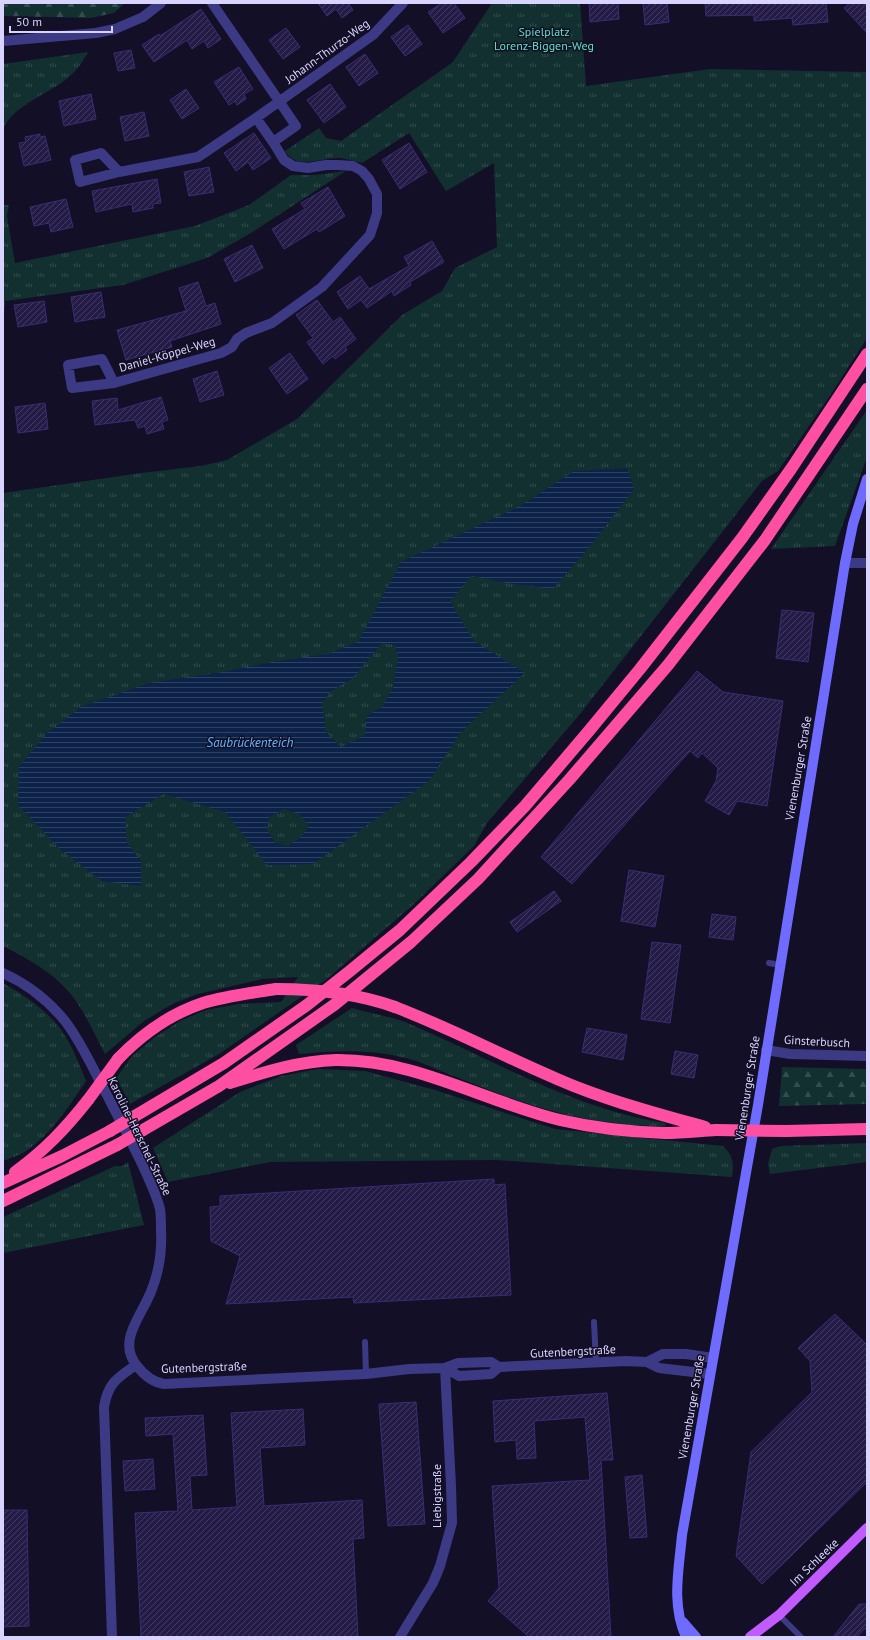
<svg xmlns="http://www.w3.org/2000/svg" width="870" height="1640" font-family="'PT Sans',sans-serif">
  <style>
    .grass { fill: url(#grass-tufts) }
    .forest { fill: url(#forest-firs) }
    .water { fill: url(#water-rules); fill-rule: evenodd }
    .building { fill: url(#building-hatch); stroke: #3b2d73 }
    .lines { fill: none; stroke-linecap: round; stroke-linejoin: round }
    .lane { stroke: #3d3a85; stroke-width: 6 }
    .street { stroke: #3d3a85; stroke-width: 10 }
    .secondary { stroke: #6f6bff; stroke-width: 10 }
    .primary { stroke: #c25bff; stroke-width: 10 }
    .highway { stroke: #ff4fa3; stroke-width: 12 }
    .highway-bridge { stroke: #ff4fa3; stroke-width: 12 }
    .labels { text-anchor: middle; dominant-baseline: central; stroke-width: 3; stroke-linejoin: round; paint-order: stroke }
    .park-label { font-size: 12px; fill: #5fe0c0; stroke: #130f26 }
    .street-label { font-size: 12px; fill: #d9d4ff; stroke: #130f26 }
    .water-label { font-size: 13px; font-style: italic; fill: #62b6ff; stroke: #130f26 }
  </style>
  <defs>
    <pattern id="grass-tufts" width="24" height="20" patternUnits="userSpaceOnUse"><rect width="24" height="20" fill="#12302f"/><path d="M3 7l-1-3M5 7V3M7 7l1-3M15 17l-1-3M17 17v-4M19 17l1-3" fill="none" stroke="#344d4e"/></pattern>
    <pattern id="forest-firs" width="22" height="20" patternUnits="userSpaceOnUse"><rect width="22" height="20" fill="#12302f"/><path d="M5 1l3.5 6h-7zM16 11l3.5 6h-7z" fill="#344d4e"/></pattern>
    <pattern id="water-rules" width="6" height="5" patternUnits="userSpaceOnUse"><rect width="6" height="5" fill="#0c2248"/><path d="M0 2.5h6" fill="none" stroke="#2f4163"/></pattern>
    <pattern id="building-hatch" width="6" height="6" patternUnits="userSpaceOnUse"><rect width="6" height="6" fill="#241b47"/><path d="M-1 1l2-2M0 6l6-6M5 7l2-2" fill="none" stroke="#433b63"/></pattern>
  </defs>
  <rect width="100%" height="100%" fill="#130f26"/>
  <path class="grass" d="M 492,3 L 580,3 L 586,86 L 710,69 L 867,72 L 867,338 L 833,391 L 778,471 L 762,481 L 580,714 L 487,823 L 474,846 L 413,905 L 327,979 L 219,1054 L 130,1104 L 116,1078 L 132,1056 L 155,1037 L 180,1021 L 206,1010 L 238,1004 L 281,1002 L 298,977 L 262,979 L 198,994 L 172,1004 L 144,1021 L 105,1054 C 96,1037 87,1017 76,1001 C 58,975 30,960 3,946 L 3,493 L 141,473 L 201,466 L 227,460 L 297,419 L 402,315 L 442,291 L 455,268 L 497,247 L 494,163 L 446,191 L 409,133 L 362,163 C 355,161 347,159 340,158 C 322,157 297,171 285,151 L 319,128 L 326,138 L 341,141 L 453,62 Z
    M 88,52 C 83,61 78,69 70,76 C 50,94 14,104 3,129 L 3,64 Z
    M 346,171 L 251,233 L 207,258 L 123,285 L 5,301 L 3,331 L 3,205 L 9,205 L 7,216 L 15,263 L 195,226 L 249,205 L 291,175 L 314,175 Z
    M 867,410 L 867,457 L 835,546 L 771,549 Z
    M 3,983 C 27,997 53,1014 67,1039 C 75,1052 80,1067 86,1081 C 69,1106 52,1134 26,1151 C 19,1156 10,1158 3,1161 Z
    M 352,1008 C 369,1013 388,1016 405,1022 C 491,1058 572,1109 665,1123 L 666,1126 C 617,1126 575,1119 529,1104 C 499,1095 470,1082 441,1071 C 431,1067 421,1062 410,1059 C 374,1049 336,1050 299,1054 L 296,1045 Z
    M 318,1069 L 365,1071 L 435,1090 L 555,1129 L 723,1146 C 733,1155 734,1164 732,1177 L 496,1160 L 270,1162 L 168,1182 L 153,1148 L 240,1092 L 281,1076 Z
    M 867,1143 L 867,1162 L 770,1174 L 768,1164 L 772,1149 L 781,1146 Z
    M 128,1162 L 144,1225 L 3,1253 L 3,1217 L 115,1166 L 122,1166 Z"/>
  <path class="forest" d="M 3,3 L 125,3 L 114,13 L 91,18 L 3,16 Z
    M 782,1067 L 867,1069 L 867,1104 L 779,1106 Z"/>
  <path class="water" d="M 627,468 L 634,489 L 592,544 L 553,589 L 507,583 L 472,576 L 450,601 L 474,641 L 525,673 L 462,731 L 429,781 L 313,864 L 267,865 L 225,812 L 164,794 L 125,817 L 127,843 L 141,861 L 141,886 L 102,881 L 61,850 L 18,805 L 19,767 L 45,735 L 81,707 L 149,683 L 223,672 L 272,662 L 328,654 L 358,642 L 401,562 L 520,506 L 574,471 ZM 382,643 L 395,645 L 398,657 L 393,688 L 382,707 L 367,716 L 365,735 L 341,747 L 326,732 L 322,703 L 331,691 L 353,678 ZM 284,809 L 299,814 L 309,826 L 300,838 L 287,846 L 275,843 L 267,830 L 269,817 Z"/>
  <path class="building" d="M 318,3 L 348,3 L 353,10 L 342,18 L 336,9 L 327,16 Z
    M 442,3 L 454,3 L 465,18 L 443,33 L 428,12 Z
    M 589,3 L 618,3 L 619,19 L 590,22 Z
    M 643,3 L 667,3 L 669,22 L 645,25 Z
    M 705,3 L 826,3 L 828,22 L 793,25 L 792,18 L 754,21 L 754,15 L 706,16 Z
    M 850,3 L 867,3 L 867,33 L 844,8 Z
    M 201,9 L 221,39 L 208,48 L 204,41 L 192,49 L 187,40 L 154,62 L 142,45 L 159,34 L 160,36 Z
    M 408,25 L 422,44 L 405,56 L 391,37 Z
    M 286,28 L 300,47 L 283,59 L 269,40 Z
    M 131,50 L 135,68 L 118,71 L 114,53 Z
    M 365,54 L 378,73 L 359,86 L 346,67 Z
    M 239,67 L 253,89 L 244,94 L 246,99 L 237,105 L 235,101 L 229,105 L 214,82 Z
    M 330,84 L 346,107 L 324,123 L 307,100 Z
    M 186,89 L 199,108 L 182,119 L 170,100 Z
    M 91,94 L 96,119 L 64,126 L 59,101 Z
    M 144,112 L 149,136 L 125,141 L 120,117 Z
    M 254,133 L 271,158 L 253,170 L 248,162 L 236,171 L 224,153 Z
    M 40,134 L 40,137 L 45,136 L 51,160 L 24,166 L 19,143 L 26,142 L 25,137 Z
    M 409,143 L 427,172 L 400,189 L 382,160 Z
    M 209,167 L 214,192 L 189,196 L 184,172 Z
    M 157,179 L 161,203 L 153,204 L 153,208 L 133,212 L 132,204 L 96,212 L 92,191 Z
    M 328,187 L 345,216 L 319,232 L 317,229 L 284,249 L 272,229 L 305,209 L 301,203 Z
    M 66,199 L 73,227 L 51,232 L 49,223 L 34,226 L 30,207 Z
    M 432,241 L 444,262 L 410,282 L 411,285 L 394,296 L 392,291 L 367,308 L 361,300 L 348,309 L 337,292 L 360,276 L 369,289 L 409,266 L 404,257 Z
    M 252,245 L 263,268 L 235,282 L 224,259 Z
    M 198,282 L 206,306 L 215,303 L 221,324 L 170,341 L 172,347 L 126,360 L 117,330 L 186,311 L 179,288 Z
    M 101,292 L 105,317 L 75,322 L 71,297 Z
    M 317,300 L 333,322 L 340,317 L 356,339 L 345,347 L 347,350 L 335,359 L 333,356 L 323,364 L 307,342 L 313,338 L 296,315 Z
    M 44,301 L 47,322 L 18,327 L 14,305 Z
    M 290,353 L 308,379 L 287,394 L 269,368 Z
    M 217,371 L 224,395 L 200,402 L 193,379 Z
    M 161,397 L 168,420 L 162,422 L 164,429 L 147,434 L 145,426 L 138,428 L 135,420 L 95,425 L 92,401 L 117,398 L 118,410 Z
    M 45,403 L 48,429 L 18,433 L 15,407 Z
    M 782,610 L 814,613 L 808,662 L 776,658 Z
    M 697,671 L 723,692 L 783,701 L 767,806 L 737,801 L 729,815 L 705,801 L 716,781 L 718,768 L 702,753 L 698,758 L 690,751 L 572,884 L 541,857 Z
    M 629,870 L 664,876 L 655,927 L 621,921 Z
    M 554,891 L 561,901 L 517,932 L 510,922 Z
    M 712,914 L 736,917 L 733,940 L 709,937 Z
    M 652,942 L 681,945 L 670,1023 L 641,1019 Z
    M 587,1028 L 627,1035 L 623,1060 L 582,1052 Z
    M 675,1051 L 698,1055 L 694,1078 L 671,1074 Z
    M 494,1179 L 494,1185 L 505,1184 L 511,1295 L 354,1303 L 353,1297 L 226,1304 L 240,1256 L 211,1241 L 210,1207 L 220,1206 L 220,1196 Z
    M 835,1314 L 867,1345 L 867,1482 L 762,1584 L 736,1556 L 751,1452 L 812,1392 L 810,1361 L 798,1348 Z
    M 607,1393 L 613,1460 L 601,1460 L 611,1637 L 529,1637 L 488,1601 L 499,1588 L 492,1486 L 590,1480 L 585,1417 L 534,1421 L 536,1458 L 517,1459 L 516,1440 L 495,1442 L 493,1401 Z
    M 416,1402 L 425,1524 L 388,1526 L 379,1404 Z
    M 303,1409 L 305,1445 L 260,1448 L 264,1506 L 362,1500 L 364,1538 L 353,1539 L 358,1637 L 141,1637 L 135,1513 L 178,1511 L 173,1434 L 146,1436 L 145,1418 L 203,1415 L 207,1475 L 190,1476 L 192,1510 L 237,1507 L 231,1413 Z
    M 153,1459 L 155,1489 L 125,1491 L 123,1461 Z
    M 642,1475 L 647,1537 L 630,1538 L 625,1477 Z
    M 3,1510 L 27,1510 L 29,1626 L 3,1627 Z
    M 859,1604 L 867,1604 L 867,1629 L 864,1629 L 858,1636 L 833,1637 Z"/>
  <g class="lines">
    <path class="lane" d="M 769,963 L 780,965
      M 594,1322 L 596,1363
      M 365,1342 L 366,1374
      M 779,1615 L 801,1637"/>
    <path class="street" d="M 212,3 L 296,126 L 273,142 L 256,118 L 373,35 L 403,3
      M 3,41 L 96,33 L 115,29 L 143,17 L 161,3
      M 119,172 L 101,153 L 75,160 L 80,182 L 119,172 L 198,157 L 256,118
      M 114,383 L 102,359 L 68,365 L 72,388 L 114,383 L 221,353 L 232,347 L 237,339 L 246,333 L 272,323 L 322,287 L 370,235 L 377,213 L 377,194 L 369,179 L 362,171 L 353,166 L 338,165 L 326,165 L 308,168 L 293,166 L 284,160 L 273,142
      M 845,563 L 867,563
      M 3,973 C 27,984 48,1000 65,1021 C 82,1043 94,1071 108,1097 C 121,1123 135,1148 147,1175 C 152,1186 157,1197 160,1209 C 161,1215 161,1223 161,1230 C 162,1249 159,1271 152,1289 C 143,1315 116,1340 137,1366 C 144,1375 152,1382 164,1384 L 366,1374 L 409,1369 L 445,1368 L 458,1363 L 491,1362 L 499,1367 L 626,1361 L 647,1362 L 659,1368 L 710,1374
      M 766,1050 L 790,1054 L 867,1056
      M 647,1362 L 663,1354 L 686,1354 L 713,1358
      M 445,1368 L 459,1376 L 491,1374 L 499,1367
      M 112,1637 L 104,1407 C 108,1383 117,1378 136,1365
      M 400,1637 L 433,1583 L 440,1566 L 452,1523 L 451,1486 L 445,1368"/>
    <path class="secondary" d="M 683,1622 L 696,1637
      M 686,1637 C 671,1604 679,1569 682,1535 L 758,1105 L 845,563 L 853,524 L 867,479"/>
    <path class="primary" d="M 750,1637 L 779,1615 L 867,1528"/>
    <path class="highway" d="M 395,1007 C 450,1028 503,1056 557,1079 C 605,1100 655,1113 705,1127
      M 118,1059 C 142,1034 170,1014 203,1003 C 226,996 252,993 276,989
      M 230,1083 C 265,1072 299,1061 336,1060 C 415,1059 485,1102 560,1120 C 594,1128 630,1132 665,1133 C 682,1133 699,1131 716,1130
      M 135,1116 L 224,1063 L 307,1005 L 350,971 L 400,930 L 471,862 L 525,806 L 588,732 L 640,669 L 742,538 L 791,469 L 867,354
      M 143,1130 L 219,1086 L 334,1005 L 411,942 L 478,879 L 569,780 L 668,665 L 765,540 L 867,389
      M 786,1131 L 867,1129
      M 15,1172 C 45,1150 65,1129 88,1100
      M 3,1183 L 62,1156 L 110,1131
      M 3,1201 L 117,1145"/>
    <path class="highway-bridge" d="M 276,989 C 317,989 356,993 395,1007
      M 88,1100 L 118,1059
      M 716,1130 L 786,1131
      M 110,1131 L 135,1116
      M 117,1145 L 143,1130"/>
  </g>
  <g class="labels">
    <g class="park-label">
      <text x="544" y="31">Spielplatz<tspan x="544" dy="14">Lorenz-Biggen-Weg</tspan></text>
    </g>
    <g class="street-label">
      <text transform="translate(327 51) rotate(-36)">Johann-Thurzo-Weg</text>
      <text transform="translate(167 354) rotate(-16)">Daniel-Köppel-Weg</text>
      <text transform="translate(798 768) rotate(-80)">Vienenburger Straße</text>
      <text transform="translate(817 1041) rotate(3)">Ginsterbusch</text>
      <text transform="translate(747 1088) rotate(-81)">Vienenburger Straße</text>
      <text transform="translate(140 1136) rotate(64)">Karoline-Herschel-Straße</text>
      <text transform="translate(573 1351) rotate(-3)">Gutenbergstraße</text>
      <text transform="translate(204 1367) rotate(-2)">Gutenbergstraße</text>
      <text transform="translate(691 1407) rotate(-80)">Vienenburger Straße</text>
      <text transform="translate(436 1496) rotate(-90)">Liebigstraße</text>
      <text transform="translate(814 1562) rotate(-44)">Im Schleeke</text>
    </g>
    <g class="water-label">
      <text x="250" y="742">Saubrückenteich</text>
    </g>
  </g>
  <rect width="870" height="1640" fill="none" stroke="#d9d4ff" stroke-width="8"/>
  <path d="M10 26v6h102v-6" fill="none" stroke="#d9d4ff" stroke-width="2"/>
  <text x="16" y="26" font-size="12" fill="#d9d4ff" stroke="#130f26" stroke-width="3" paint-order="stroke">50 m</text>
</svg>
